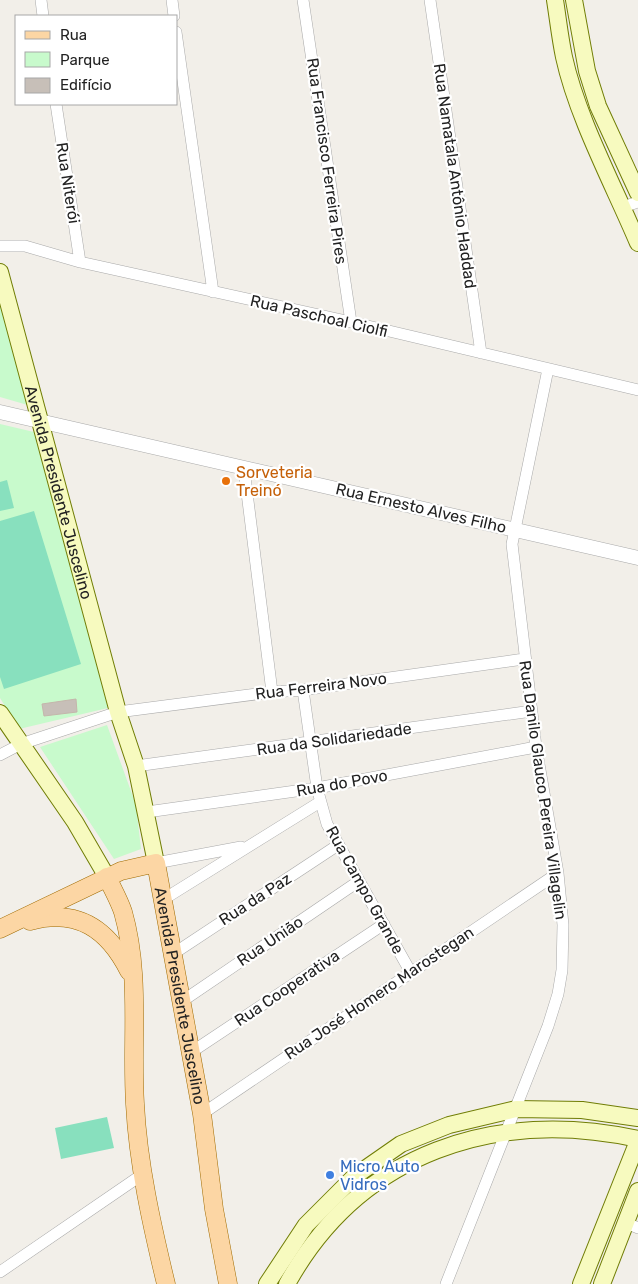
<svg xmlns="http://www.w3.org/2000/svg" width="638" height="1284" font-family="Rubik,sans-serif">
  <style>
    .park { fill: #c8facc }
    .pitch { fill: #88e0be }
    .building { fill: #c7bfb8; stroke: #c4b6ab }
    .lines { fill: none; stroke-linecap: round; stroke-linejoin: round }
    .minor-casing { stroke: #a9a9a9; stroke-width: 12 }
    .tertiary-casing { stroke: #a9a9a9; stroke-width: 15 }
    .secondary-casing { stroke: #707d05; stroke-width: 18 }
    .primary-casing { stroke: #a06b00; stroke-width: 19 }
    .minor { stroke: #fff; stroke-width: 11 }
    .tertiary { stroke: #fff; stroke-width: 14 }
    .secondary { stroke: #f7fabf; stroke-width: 16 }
    .primary { stroke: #fcd6a4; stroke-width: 18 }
    .food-dot { fill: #e8710a; stroke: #fff; stroke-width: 2 }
    .shop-dot { fill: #3f7fe0; stroke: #fff; stroke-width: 2 }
    .labels { text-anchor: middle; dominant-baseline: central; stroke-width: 4.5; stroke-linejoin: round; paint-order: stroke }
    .street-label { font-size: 16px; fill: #222; stroke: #fff }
    .food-label { font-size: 16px; fill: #c56008; stroke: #fff; text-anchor: start }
    .shop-label { font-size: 16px; fill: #366cbe; stroke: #fff; text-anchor: start }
  </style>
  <rect width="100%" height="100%" fill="#f2efe9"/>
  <path class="park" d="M 0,298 L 31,406 L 0,397 Z
    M 0,424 L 34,432 L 108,708 L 19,729 L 0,698 Z
    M 107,725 L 136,805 L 141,849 L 114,859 L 40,747 Z"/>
  <path class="pitch" d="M 7,480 L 14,508 L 0,511 L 0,482 Z
    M 34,511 L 81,664 L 4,689 L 0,677 L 0,521 Z
    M 107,1117 L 114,1148 L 61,1159 L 55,1128 Z"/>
  <path class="building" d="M 76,699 L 77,712 L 44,716 L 42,704 Z"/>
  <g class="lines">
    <g class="minor-casing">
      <path id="minor" d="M 41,0 L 43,16
        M 172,0 L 174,16
        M 303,0 L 351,322
        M 430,0 L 481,353
        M 176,32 L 213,292
        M 56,104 L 80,262
        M 623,207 L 638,202
        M 0,246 L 25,246 L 80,262 L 351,322 L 638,390
        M 244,469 L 272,692
        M 303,690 L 317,788 L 327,824 L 410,971
        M 0,755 L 21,744 L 118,712 L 272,692 L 303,690 L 524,659
        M 136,766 L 532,711
        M 147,812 L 317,788 L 536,747
        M 156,863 L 241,847
        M 164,899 L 320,802
        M 173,954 L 338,845
        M 181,1002 L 359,881
        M 190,1053 L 384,924
        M 202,1114 L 558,873
        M 626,1223 L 638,1228
        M 0,1272 L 143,1174
        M 446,1284 L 548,1026 L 558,994 L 562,970 L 563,925 L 558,873 L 536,747 L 512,544 L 548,369"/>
    </g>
    <g class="tertiary-casing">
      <path id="tertiary" d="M 0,412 L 638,558"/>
    </g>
    <g class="secondary-casing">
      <g id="secondary">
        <path d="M 555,0 C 558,19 560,38 564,57 C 577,117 614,186 638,243"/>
        <path d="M 574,0 L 587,71 L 598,106 L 638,193"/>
        <path id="s1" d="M 0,272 L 118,712 L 136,766 L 156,863"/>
        <path d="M 0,713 L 75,822 L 107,877"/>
        <path d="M 267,1284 L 306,1225 L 355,1176 L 401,1144 L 449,1125 L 516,1109 L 582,1110 L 638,1118"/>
        <path d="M 287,1284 C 360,1152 496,1108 638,1139"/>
        <path d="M 581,1284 L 638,1141"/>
        <path d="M 602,1284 L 638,1191"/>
      </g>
    </g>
    <g class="primary-casing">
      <g id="primary">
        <path d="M 107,877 C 112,888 119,900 123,912 C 141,975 131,1040 135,1104 C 138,1164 152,1226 166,1284"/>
        <path d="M 30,921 C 77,908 108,929 129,971"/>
        <path id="s2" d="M 0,929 L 121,871 L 156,863 L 202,1114 L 214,1209 L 228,1284"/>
      </g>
    </g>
    <use href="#minor" class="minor"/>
    <use href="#tertiary" class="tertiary"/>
    <use href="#secondary" class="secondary"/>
    <use href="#primary" class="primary"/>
  </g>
  <circle class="food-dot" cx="226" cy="481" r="5"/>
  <circle class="shop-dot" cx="330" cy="1175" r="5"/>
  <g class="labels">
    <g class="street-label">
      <text transform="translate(327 161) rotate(82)">Rua Francisco Ferreira Pires</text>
      <text transform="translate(455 176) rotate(82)">Rua Namatala Antônio Haddad</text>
      <text transform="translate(68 183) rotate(81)">Rua Niterói</text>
      <text transform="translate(319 316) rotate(13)">Rua Paschoal Ciolfi</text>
      <text stroke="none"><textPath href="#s1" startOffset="228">Avenida Presidente Juscelino</textPath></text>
      <text transform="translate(421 508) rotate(13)">Rua Ernesto Alves Filho</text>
      <text transform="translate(321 686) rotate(-7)">Rua Ferreira Novo</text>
      <text transform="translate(334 739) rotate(-8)">Rua da Solidariedade</text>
      <text transform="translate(342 783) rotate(-10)">Rua do Povo</text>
      <text transform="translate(543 790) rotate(82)">Rua Danilo Glauco Pereira Villagelin</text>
      <text transform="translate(365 890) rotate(61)">Rua Campo Grande</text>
      <text transform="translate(255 899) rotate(-33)">Rua da Paz</text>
      <text transform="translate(270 941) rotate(-34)">Rua União</text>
      <text transform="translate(287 988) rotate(-34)">Rua Cooperativa</text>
      <text transform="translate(379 993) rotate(-34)">Rua José Homero Marostegan</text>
      <text stroke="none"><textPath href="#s2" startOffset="305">Avenida Presidente Juscelino</textPath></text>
    </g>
    <g class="food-label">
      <text x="236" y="472">Sorveteria<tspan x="236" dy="18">Treinó</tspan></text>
    </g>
    <g class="shop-label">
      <text x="340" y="1166">Micro Auto<tspan x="340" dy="18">Vidros</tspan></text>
    </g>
  </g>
  <rect x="15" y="15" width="162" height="90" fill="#ffffff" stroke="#a7a7a7"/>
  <rect x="25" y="31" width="25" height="8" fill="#fcd6a4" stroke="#a7a7a7"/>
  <text x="60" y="40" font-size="15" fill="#222222">Rua</text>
  <rect x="25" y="52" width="25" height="15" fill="#c8facc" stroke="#a7a7a7"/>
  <text x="60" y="65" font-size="15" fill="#222222">Parque</text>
  <rect x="25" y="78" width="25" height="15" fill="#c7bfb8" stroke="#a7a7a7"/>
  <text x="60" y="90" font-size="15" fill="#222222">Edifício</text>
</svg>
